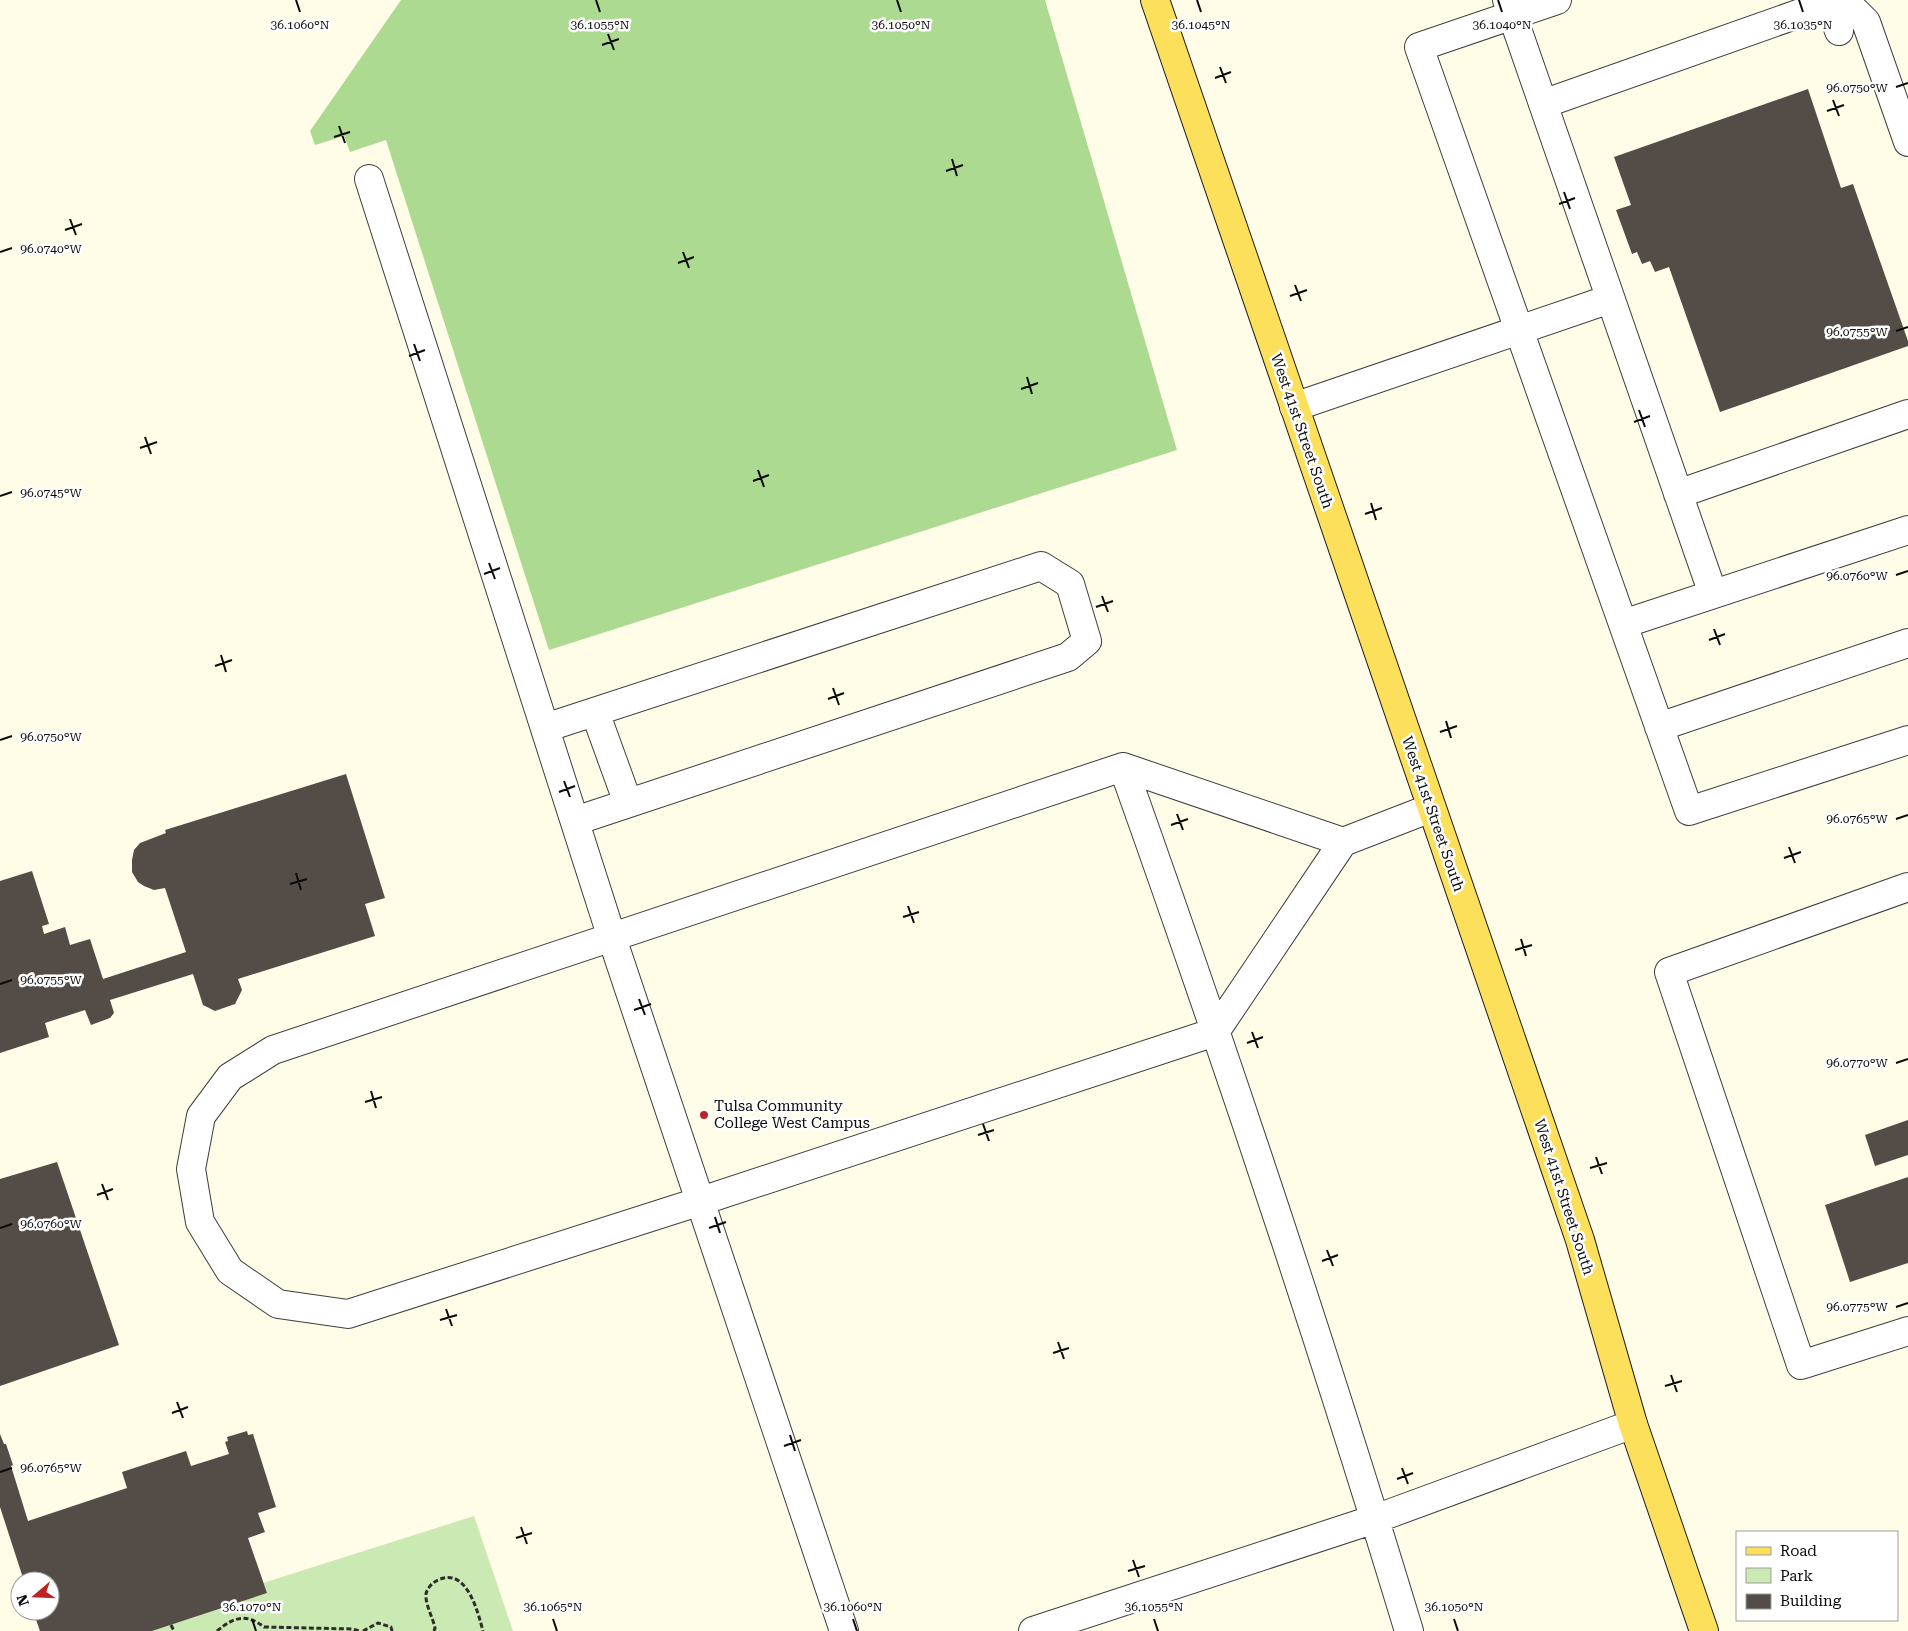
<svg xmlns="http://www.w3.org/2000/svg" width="1908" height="1631" font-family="'Roboto Serif',serif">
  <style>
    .green { fill: #cbe9b2 }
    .forest { fill: #adda91 }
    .building { fill: #534c47 }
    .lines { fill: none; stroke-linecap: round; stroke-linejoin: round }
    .minor-casing { stroke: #3e3e3e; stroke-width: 30 }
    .major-casing { stroke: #1c1c1c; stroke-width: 30 }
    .path { stroke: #2d2d2d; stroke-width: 3; stroke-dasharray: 5 2.5; stroke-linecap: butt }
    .minor { stroke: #fff; stroke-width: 28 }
    .major { stroke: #fcdf5b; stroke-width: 28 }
    .ticks { fill: none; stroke: #0b0b0b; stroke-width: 2 }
    .poi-dot { fill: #bd2320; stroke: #fff; stroke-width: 2 }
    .labels { text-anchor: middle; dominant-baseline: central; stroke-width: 5; stroke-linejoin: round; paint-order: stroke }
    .street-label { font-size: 15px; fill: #0b0b0b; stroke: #fff }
    .poi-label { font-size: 15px; fill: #0b0b0b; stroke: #fff; text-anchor: start }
    .ticks-label { font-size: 12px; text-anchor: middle; fill: #0b0b0b; stroke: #fff; stroke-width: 5; stroke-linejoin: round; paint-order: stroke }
  </style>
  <rect width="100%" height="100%" fill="#fffce8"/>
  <path class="green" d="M 474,1516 L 513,1631 L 152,1631 L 267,1593 L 263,1583 Z"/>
  <path class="forest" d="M 401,0 L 1045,0 L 1177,450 L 549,650 L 386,140 L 350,152 L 344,136 L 315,145 L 310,131 Z"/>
  <path class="building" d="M 1808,89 L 1841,188 L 1853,184 L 1908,341 L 1908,346 L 1720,412 L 1669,267 L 1655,272 L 1650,261 L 1642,264 L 1637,252 L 1632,254 L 1616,210 L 1631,205 L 1614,157 Z
    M 346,774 L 385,898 L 365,904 L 375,936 L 238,979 L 242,990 L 235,1004 L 215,1011 L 203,1005 L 193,974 L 110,1000 L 114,1013 L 110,1018 L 91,1025 L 85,1010 L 45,1023 L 49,1037 L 0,1053 L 0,881 L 32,871 L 49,924 L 42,926 L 44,934 L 65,927 L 70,945 L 90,939 L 103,979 L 186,952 L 165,888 L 154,890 L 144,886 L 138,882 L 132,872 L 132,860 L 134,850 L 140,843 L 166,833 L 165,830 Z
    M 1908,1120 L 1908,1155 L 1875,1166 L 1865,1135 Z
    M 57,1162 L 119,1345 L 0,1386 L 0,1179 Z
    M 1908,1177 L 1908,1263 L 1850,1282 L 1825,1205 Z
    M 247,1431 L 248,1435 L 253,1434 L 276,1507 L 258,1513 L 265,1532 L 248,1538 L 267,1593 L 152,1631 L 40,1631 L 33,1611 L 50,1611 L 50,1581 L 24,1581 L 0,1507 L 0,1434 L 4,1444 L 6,1444 L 13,1465 L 11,1466 L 28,1521 L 127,1488 L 122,1472 L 186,1451 L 191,1466 L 229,1454 L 225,1442 L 228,1441 L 227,1437 Z"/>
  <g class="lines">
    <g class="minor-casing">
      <path id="minor" d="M 1507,0 L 1713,594
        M 1557,0 L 1419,47 L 1689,811 L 1908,740
        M 1828,0 L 1839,31
        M 1543,104 L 1829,3 L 1852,8 L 1866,22 L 1908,142
        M 369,179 L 612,938 L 844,1631
        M 1294,407 L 1610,299
        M 1678,494 L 1908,414
        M 1623,624 L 1908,530
        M 595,712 L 628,803
        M 1659,727 L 1908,643
        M 545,728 L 1041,566 L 1070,584 L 1087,641 L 1068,657 L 575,821
        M 1123,767 C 1225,1053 1321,1341 1409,1631
        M 1343,842 L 1123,767 L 273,1050 L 230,1077 L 201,1116 L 191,1169 L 200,1222 L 230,1271 L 278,1304 L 348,1314 L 701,1201 L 1215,1032 L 1343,842 L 1431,808
        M 1908,887 L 1669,972 L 1801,1365 L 1908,1331
        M 1033,1631 L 1375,1519 L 1633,1424"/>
    </g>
    <g class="major-casing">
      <path id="major" d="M 1155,0 L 1580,1240 L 1633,1424 L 1704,1631"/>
    </g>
    <path class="path" d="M 171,1625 L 174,1631
      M 217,1631 C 234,1617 246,1613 264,1627 L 352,1629 L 360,1631
      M 363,1631 L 378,1623 L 391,1627 L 392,1631
      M 434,1631 L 435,1628 C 433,1618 425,1604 426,1594 C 427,1588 433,1582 438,1580 C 467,1566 478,1613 483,1631"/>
    <use href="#minor" class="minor"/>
    <use href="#major" class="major"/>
  </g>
  <path class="ticks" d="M 296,0 L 300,12M 596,0 L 600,12M 897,0 L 901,12M 1197,0 L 1201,12M 1498,0 L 1502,12M 1799,0 L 1803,12M 608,34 L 614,50M 602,45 L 619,39M 1220,67 L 1226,83M 1215,78 L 1231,72M 1896,87 L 1908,83M 1833,100 L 1839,116M 1827,111 L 1844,105M 339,126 L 345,143M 334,137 L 350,132M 952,159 L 957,176M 946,171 L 963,165M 1564,192 L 1570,209M 1559,204 L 1575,198M 70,219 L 76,235M 65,230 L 82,224M 0,252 L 12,248M 683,252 L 689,268M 678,263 L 694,257M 1295,285 L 1301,301M 1290,296 L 1307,290M 1896,331 L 1908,327M 414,344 L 420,361M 409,356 L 425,350M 1027,377 L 1032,394M 1021,389 L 1038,383M 1639,410 L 1645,427M 1634,422 L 1650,416M 145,437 L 151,454M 140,448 L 157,442M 758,470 L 764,487M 753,481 L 769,475M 0,496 L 12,492M 1371,503 L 1376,520M 1365,514 L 1382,508M 489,563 L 495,579M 484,574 L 500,568M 1896,575 L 1908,571M 1102,596 L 1108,612M 1096,607 L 1113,601M 1714,629 L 1720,645M 1709,640 L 1725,634M 221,655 L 226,672M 215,666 L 232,660M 833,688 L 839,705M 828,699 L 844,693M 1446,721 L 1451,738M 1440,732 L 1457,726M 0,740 L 12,736M 564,781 L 570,797M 559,792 L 575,786M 1177,814 L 1183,830M 1896,819 L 1908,815M 1171,825 L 1188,819M 1789,847 L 1795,863M 1784,858 L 1801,852M 296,873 L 301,890M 290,884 L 307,879M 908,906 L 914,923M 903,917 L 919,912M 1521,939 L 1526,956M 1515,950 L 1532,945M 0,984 L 12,980M 639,999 L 645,1015M 634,1010 L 651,1004M 1252,1032 L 1258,1048M 1247,1043 L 1263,1037M 1896,1063 L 1908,1059M 371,1091 L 376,1108M 365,1102 L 382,1097M 983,1124 L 989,1141M 978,1135 L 994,1130M 1596,1157 L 1602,1174M 1590,1168 L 1607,1163M 102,1184 L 108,1200M 97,1195 L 113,1189M 715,1217 L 720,1233M 0,1228 L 12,1224M 709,1228 L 726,1222M 1327,1250 L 1333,1266M 1322,1261 L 1338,1255M 1896,1307 L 1908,1303M 446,1309 L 452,1326M 440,1320 L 457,1315M 1058,1342 L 1064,1359M 1053,1353 L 1069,1348M 1671,1375 L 1677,1392M 1665,1386 L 1682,1381M 177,1402 L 183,1418M 172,1413 L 188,1407M 790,1435 L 795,1451M 784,1446 L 801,1440M 1402,1468 L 1408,1484M 0,1472 L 12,1468M 1397,1479 L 1413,1473M 521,1527 L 527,1544M 516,1538 L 532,1533M 1133,1560 L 1139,1577M 1128,1571 L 1145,1566M 252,1619 L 256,1631M 553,1619 L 557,1631M 853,1619 L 857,1631M 1154,1619 L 1158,1631M 1454,1619 L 1458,1631"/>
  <circle class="poi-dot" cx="704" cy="1115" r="5"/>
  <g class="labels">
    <g class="street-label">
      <text transform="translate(1302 431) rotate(71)">West 41st Street South</text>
      <text transform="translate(1433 814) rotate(71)">West 41st Street South</text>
      <text transform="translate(1564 1197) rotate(72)">West 41st Street South</text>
    </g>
    <g class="poi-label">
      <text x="714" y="1106">Tulsa Community<tspan x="714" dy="17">College West Campus</tspan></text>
    </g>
  </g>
  <g class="ticks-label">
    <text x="300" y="29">36.1060°N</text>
    <text x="600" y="29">36.1055°N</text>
    <text x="901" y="29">36.1050°N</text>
    <text x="1201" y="29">36.1045°N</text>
    <text x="1502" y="29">36.1040°N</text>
    <text x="1803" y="29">36.1035°N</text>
    <text x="1857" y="92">96.0750°W</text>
    <text x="51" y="253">96.0740°W</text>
    <text x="1857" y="336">96.0755°W</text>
    <text x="51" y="497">96.0745°W</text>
    <text x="1857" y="580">96.0760°W</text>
    <text x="51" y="741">96.0750°W</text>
    <text x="1857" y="823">96.0765°W</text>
    <text x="51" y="984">96.0755°W</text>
    <text x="1857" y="1067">96.0770°W</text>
    <text x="51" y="1228">96.0760°W</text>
    <text x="1857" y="1311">96.0775°W</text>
    <text x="51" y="1472">96.0765°W</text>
    <text x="252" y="1611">36.1070°N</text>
    <text x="553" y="1611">36.1065°N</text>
    <text x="853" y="1611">36.1060°N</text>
    <text x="1154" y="1611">36.1055°N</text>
    <text x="1454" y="1611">36.1050°N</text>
  </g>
  <rect x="1736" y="1531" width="162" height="90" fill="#ffffff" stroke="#9d9d9d"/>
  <rect x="1746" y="1547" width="25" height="8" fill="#fcdf5b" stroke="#9d9d9d"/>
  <text x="1780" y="1556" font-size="15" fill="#0b0b0b">Road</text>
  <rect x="1746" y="1568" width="25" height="15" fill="#cbe9b2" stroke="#9d9d9d"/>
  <text x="1780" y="1581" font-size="15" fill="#0b0b0b">Park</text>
  <rect x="1746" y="1594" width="25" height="15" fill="#534c47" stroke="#9d9d9d"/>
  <text x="1780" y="1606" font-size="15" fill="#0b0b0b">Building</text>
  <g transform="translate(35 1596) rotate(251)"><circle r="24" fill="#ffffff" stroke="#9d9d9d"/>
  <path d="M0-4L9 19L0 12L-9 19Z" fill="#bd2320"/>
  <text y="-8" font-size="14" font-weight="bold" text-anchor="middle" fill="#0b0b0b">N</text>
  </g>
</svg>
